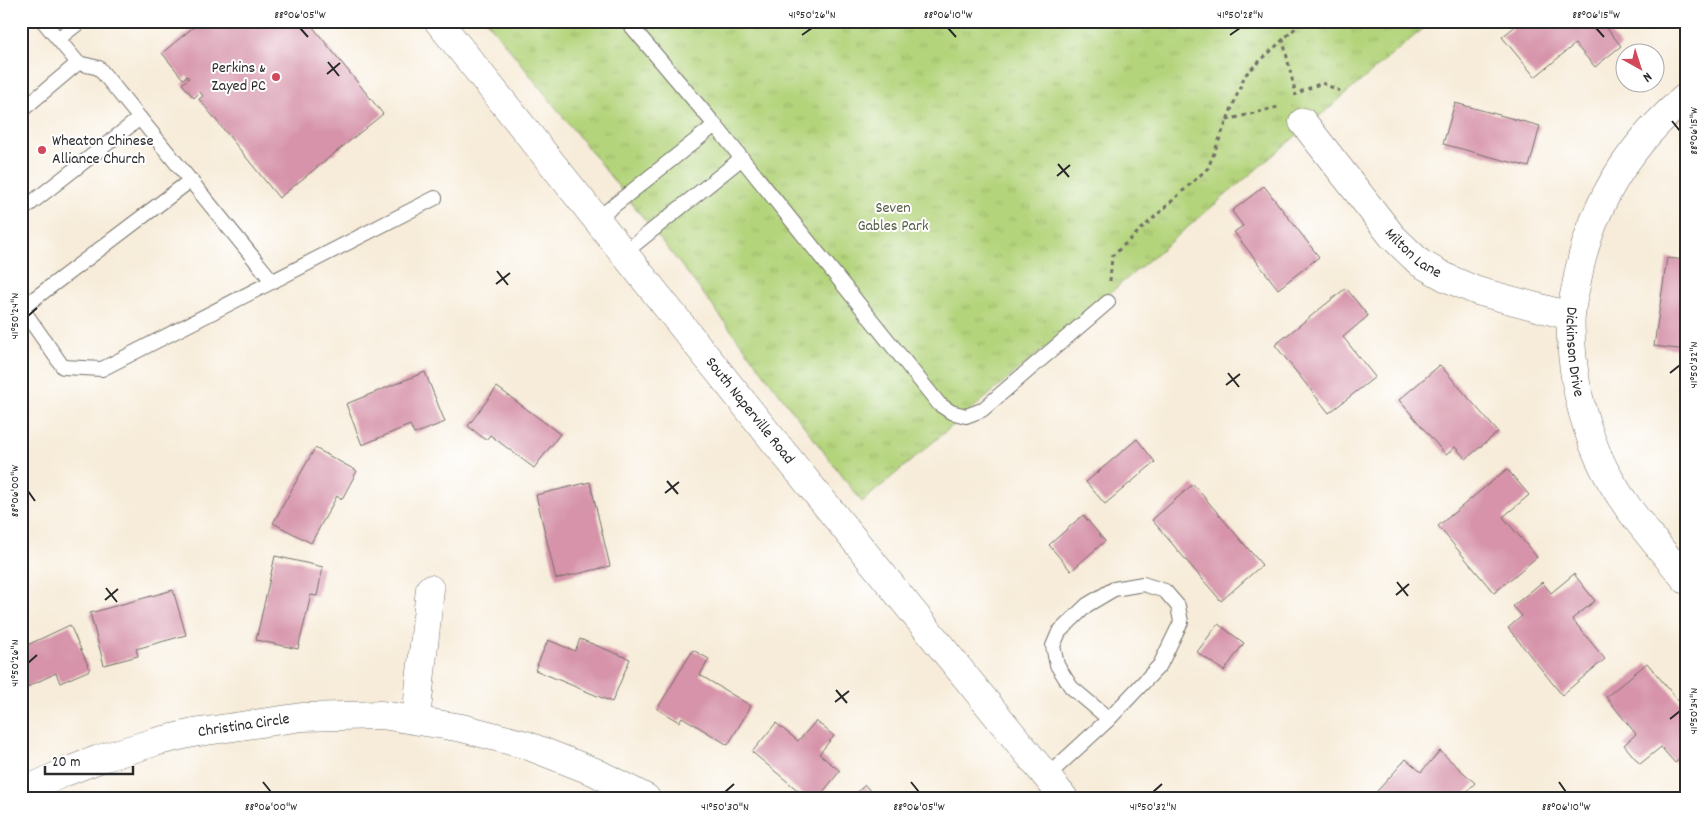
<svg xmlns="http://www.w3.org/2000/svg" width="1707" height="819" font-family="Dekko,sans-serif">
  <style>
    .park { fill: url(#park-tufts); stroke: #708053 }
    .building { fill: #d693a9 }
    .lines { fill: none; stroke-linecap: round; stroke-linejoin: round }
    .service-casing { stroke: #726f68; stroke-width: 16 }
    .minor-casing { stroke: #726f68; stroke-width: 29 }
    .secondary-casing { stroke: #726f68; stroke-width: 29 }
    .path { stroke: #726f68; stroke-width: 3; stroke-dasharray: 4 4; stroke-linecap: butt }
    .service { stroke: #fff; stroke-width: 14 }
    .minor { stroke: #fff; stroke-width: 28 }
    .secondary { stroke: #fff; stroke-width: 28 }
    .ticks { fill: none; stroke: #2b2b2b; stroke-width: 2 }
    .poi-dot { fill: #d1495b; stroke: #fff; stroke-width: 2 }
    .labels { text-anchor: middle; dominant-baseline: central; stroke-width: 4; stroke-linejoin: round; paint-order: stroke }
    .poi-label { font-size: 16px; fill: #2b2b2b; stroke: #fff; text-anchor: end }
    .park-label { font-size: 16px; fill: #545e43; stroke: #fff }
    .street-label { font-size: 16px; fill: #2b2b2b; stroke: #fff }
    .neatline { fill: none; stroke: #2b2b2b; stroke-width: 2 }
    .ticks-label { font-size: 12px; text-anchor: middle; fill: #2b2b2b }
  </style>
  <defs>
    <pattern id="park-tufts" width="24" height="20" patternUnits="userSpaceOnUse" patternTransform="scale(1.25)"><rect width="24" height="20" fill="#b4d47b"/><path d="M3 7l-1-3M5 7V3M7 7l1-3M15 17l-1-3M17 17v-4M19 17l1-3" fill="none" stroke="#9bb66a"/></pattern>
  </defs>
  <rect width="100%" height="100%" fill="#fff"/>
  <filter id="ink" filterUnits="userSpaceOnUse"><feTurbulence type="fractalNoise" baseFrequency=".02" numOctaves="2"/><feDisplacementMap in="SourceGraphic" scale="10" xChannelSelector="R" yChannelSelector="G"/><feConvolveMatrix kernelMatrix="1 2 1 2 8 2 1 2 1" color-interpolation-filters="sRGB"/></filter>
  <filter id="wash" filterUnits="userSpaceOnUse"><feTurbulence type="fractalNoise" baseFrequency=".0096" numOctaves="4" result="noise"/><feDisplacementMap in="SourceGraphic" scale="20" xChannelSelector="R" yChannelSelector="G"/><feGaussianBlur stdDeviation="1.12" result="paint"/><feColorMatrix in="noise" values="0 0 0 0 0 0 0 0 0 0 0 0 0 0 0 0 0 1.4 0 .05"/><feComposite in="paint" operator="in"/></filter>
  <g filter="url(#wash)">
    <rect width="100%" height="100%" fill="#f7ecd9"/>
    <path class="park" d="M 487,21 L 1432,21 L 862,502 L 692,279 Z"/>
    <g id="blocks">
      <path class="building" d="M 201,21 L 308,21 L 383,114 L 279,198 L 199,99 L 203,96 L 200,92 L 194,98 L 182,84 L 189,78 L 187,76 L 183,79 L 162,53 Z
        M 1522,21 L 1601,21 L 1621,46 L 1595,67 L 1575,44 L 1535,77 L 1502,37 Z
        M 1455,103 L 1540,126 L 1529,167 L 1443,144 Z
        M 1264,186 L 1319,257 L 1278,289 L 1234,232 L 1243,226 L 1232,211 Z
        M 1667,258 L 1686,260 L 1686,350 L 1654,346 Z
        M 1346,288 L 1368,316 L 1343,337 L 1375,377 L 1329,413 L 1275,345 Z
        M 1440,365 L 1498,432 L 1466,459 L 1455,447 L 1446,455 L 1399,400 Z
        M 425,372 L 445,422 L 414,434 L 410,425 L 362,445 L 346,404 Z
        M 497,387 L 560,434 L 534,468 L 490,435 L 486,440 L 468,426 Z
        M 1137,439 L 1155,462 L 1105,504 L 1086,482 Z
        M 315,448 L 357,471 L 342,499 L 337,496 L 311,543 L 273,523 Z
        M 1507,469 L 1529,495 L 1503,517 L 1537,557 L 1494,593 L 1438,526 Z
        M 590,482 L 610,566 L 556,579 L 536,495 Z
        M 1193,484 L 1262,565 L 1221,601 L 1152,520 Z
        M 1083,515 L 1105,541 L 1071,571 L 1049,545 Z
        M 275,556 L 323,567 L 317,596 L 311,595 L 298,649 L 256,640 Z
        M 1574,574 L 1595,601 L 1572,619 L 1605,659 L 1562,695 L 1508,628 L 1522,616 L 1513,606 L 1542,582 L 1551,593 Z
        M 173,590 L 186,635 L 136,649 L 138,656 L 104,665 L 90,613 Z
        M 1218,624 L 1244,643 L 1224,671 L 1197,652 Z
        M 70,625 L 90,670 L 60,683 L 56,673 L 21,690 L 21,648 Z
        M 580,639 L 630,659 L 612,702 L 535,670 L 548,640 L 575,651 Z
        M 693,650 L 709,659 L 700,675 L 751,706 L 728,745 L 682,717 L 679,722 L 657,709 Z
        M 1647,663 L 1686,710 L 1686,753 L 1675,763 L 1661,747 L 1640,764 L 1624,745 L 1636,734 L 1606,697 Z
        M 816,721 L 834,736 L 819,754 L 840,771 L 818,798 L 807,798 L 752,752 L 776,723 L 798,741 Z
        M 1440,751 L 1475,783 L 1461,798 L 1371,798 L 1406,759 L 1421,772 Z
        M 865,785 L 876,798 L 851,798 Z"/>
    </g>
  </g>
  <g filter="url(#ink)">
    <use href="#blocks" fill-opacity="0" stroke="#726f68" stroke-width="1"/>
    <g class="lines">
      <g class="service-casing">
        <path id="service" d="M 627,21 L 715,125 L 939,404 L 951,412 L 966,416 L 982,410 L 1108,302
          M 58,39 L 81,21
          M 78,63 L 99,68 L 273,282
          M 21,111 L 78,63 L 43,21
          M 21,211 L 140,118
          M 597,219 L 715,125
          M 624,253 L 742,158
          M 21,307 L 63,367 L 102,369 L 435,198
          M 22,308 L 191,180
          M 1047,776 L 1109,719 L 1160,665 L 1181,622 L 1178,606 L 1165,591 L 1143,584 L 1114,589 L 1087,605 L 1059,632 L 1053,646 L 1057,665 L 1071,687 L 1109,719"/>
      </g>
      <g class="minor-casing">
        <g id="minor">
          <path id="s1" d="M 1686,97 C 1626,147 1589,209 1576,286 C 1574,296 1571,306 1571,316 C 1570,323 1571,331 1571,338 C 1573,379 1582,419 1598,456 C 1618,502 1655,541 1686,580"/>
          <path id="s2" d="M 1303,122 L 1392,236 L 1420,263 L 1447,278 L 1477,291 L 1570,316"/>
          <path d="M 416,719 L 430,589"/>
          <path id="s3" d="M 21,793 L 63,773 L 99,759 L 155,742 L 193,733 L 302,717 L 382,715 L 462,728 L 526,745 L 595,772 L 646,798"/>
        </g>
      </g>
      <g class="secondary-casing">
        <g id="secondary">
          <path id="s4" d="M 438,21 L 774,441 L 1064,798"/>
        </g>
      </g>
      <path class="path" d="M 1282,41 L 1283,40 L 1296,96
        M 1300,92 L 1322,83 L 1340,91
        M 1227,120 L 1278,107
        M 1110,281 L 1112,256 L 1208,168 L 1245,75 L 1303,21"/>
      <use href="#service" class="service"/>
      <use href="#minor" class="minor"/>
      <use href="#secondary" class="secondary"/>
    </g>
  </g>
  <path class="ticks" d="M 300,28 L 308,37M 948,28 L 956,37M 1596,28 L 1604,37M 802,35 L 812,28M 1230,35 L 1240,28M 328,62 L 339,76M 327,74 L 340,63M 1672,121 L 1680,131M 1058,164 L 1069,177M 1057,176 L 1070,165M 497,271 L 508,285M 496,284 L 510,273M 28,316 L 37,308M 1228,373 L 1239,387M 1670,373 L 1680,365M 1226,385 L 1240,374M 667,481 L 678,494M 28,491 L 35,501M 665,493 L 679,482M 1397,582 L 1408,596M 106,588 L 117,602M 1396,595 L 1409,584M 105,600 L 118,589M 28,663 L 37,655M 836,690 L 847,703M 835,702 L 849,691M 1670,719 L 1680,711M 263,782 L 271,792M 911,782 L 919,792M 1559,782 L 1566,792M 725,792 L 734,784M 1153,792 L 1162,784"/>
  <g class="poi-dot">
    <circle cx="276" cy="77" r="5"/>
    <circle cx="42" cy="150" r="5"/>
  </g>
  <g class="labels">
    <g class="poi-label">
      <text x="266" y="68">Perkins &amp;<tspan x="266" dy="18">Zayed PC</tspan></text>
      <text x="52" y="141" text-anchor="start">Wheaton Chinese<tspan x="52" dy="18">Alliance Church</tspan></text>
    </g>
    <g class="park-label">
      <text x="893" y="208">Seven<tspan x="893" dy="18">Gables Park</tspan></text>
    </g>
    <g class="street-label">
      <text stroke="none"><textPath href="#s2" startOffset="172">Milton Lane</textPath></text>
      <text stroke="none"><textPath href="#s1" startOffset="290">Dickinson Drive</textPath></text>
      <text stroke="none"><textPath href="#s4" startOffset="499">South Naperville Road</textPath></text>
      <text stroke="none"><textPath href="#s3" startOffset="234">Christina Circle</textPath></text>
    </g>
  </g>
  <rect width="1707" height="819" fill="none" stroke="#fff" stroke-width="55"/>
  <g transform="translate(1640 68) rotate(141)"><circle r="24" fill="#ffffff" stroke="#aaaaaa"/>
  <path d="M0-4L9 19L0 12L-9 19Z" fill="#d1495b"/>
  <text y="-8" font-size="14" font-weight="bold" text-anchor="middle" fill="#2b2b2b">N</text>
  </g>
  <path d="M45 766v8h88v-8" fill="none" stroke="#2b2b2b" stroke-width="2.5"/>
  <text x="52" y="766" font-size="15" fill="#2b2b2b" stroke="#ffffff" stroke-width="4" paint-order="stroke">20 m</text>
  <rect x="28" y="28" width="1652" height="764" class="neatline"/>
  <g class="ticks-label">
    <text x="300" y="18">88°06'05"W</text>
    <text x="812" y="18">41°50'26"N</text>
    <text x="948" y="18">88°06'10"W</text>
    <text x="1240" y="18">41°50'28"N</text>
    <text x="1596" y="18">88°06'15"W</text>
    <text transform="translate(1693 131) rotate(-90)" y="4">88°06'15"W</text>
    <text transform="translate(14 316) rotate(-90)" y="4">41°50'24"N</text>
    <text transform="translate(1693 365) rotate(-90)" y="4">41°50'32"N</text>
    <text transform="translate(14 491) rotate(-90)" y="4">88°06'00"W</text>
    <text transform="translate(14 663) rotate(-90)" y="4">41°50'26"N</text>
    <text transform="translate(1693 711) rotate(-90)" y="4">41°50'34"N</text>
    <text x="271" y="810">88°06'00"W</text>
    <text x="725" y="810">41°50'30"N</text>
    <text x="919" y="810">88°06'05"W</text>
    <text x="1153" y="810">41°50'32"N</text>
    <text x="1566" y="810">88°06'10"W</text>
  </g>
</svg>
